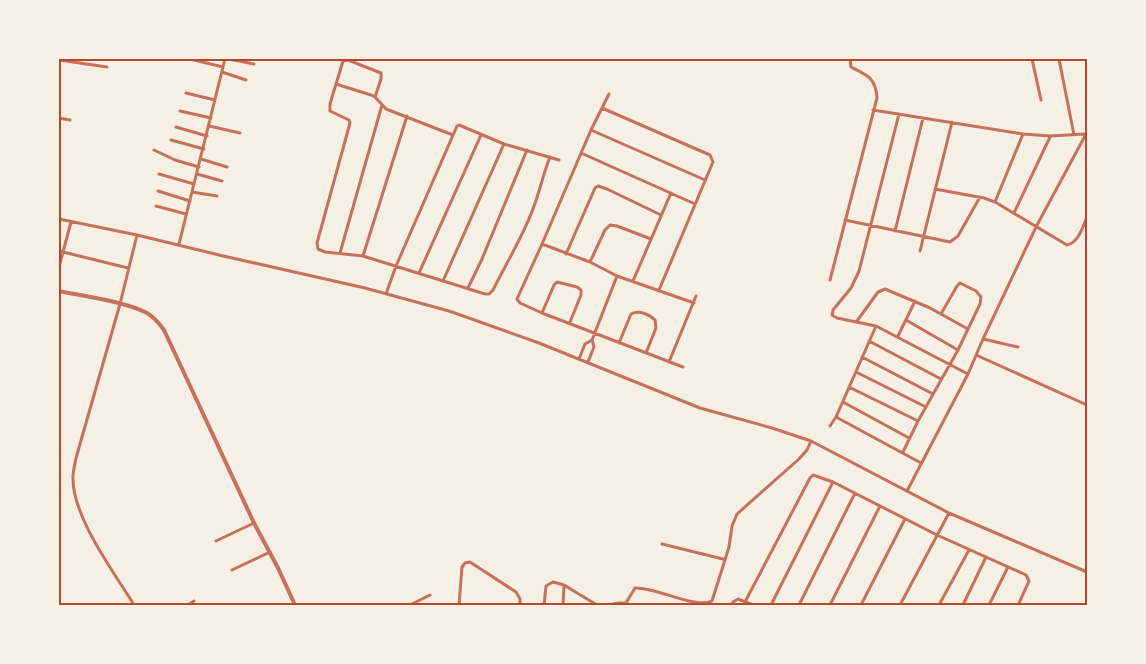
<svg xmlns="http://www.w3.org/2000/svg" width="1146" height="664" font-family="'Golos Text',sans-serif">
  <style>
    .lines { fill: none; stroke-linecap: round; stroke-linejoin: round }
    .minor { stroke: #c5725c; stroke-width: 3 }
    .tertiary { stroke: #c5725c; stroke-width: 4 }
    .neatline { fill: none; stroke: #b5482f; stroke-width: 2 }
  </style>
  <rect width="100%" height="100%" fill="#f6efe4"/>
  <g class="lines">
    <path class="minor" d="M 190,59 L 223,67
      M 229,59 L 254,64
      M 1032,59 L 1041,100
      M 1059,59 L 1074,135
      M 59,60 L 107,67
      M 222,72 L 246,80
      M 336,84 L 330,104 L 330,111 L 349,120 L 350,123 L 317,243 L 318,249 L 325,252 L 363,256 L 485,294 L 489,294 L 493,290 C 508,260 529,226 538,194 C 542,182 545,169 550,157
      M 186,93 L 215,100
      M 609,94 L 591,130 L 542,244 L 517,299 L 520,303 L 542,313 L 683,367
      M 375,97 L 381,79 L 381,73 L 348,60 L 343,61 L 336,84 L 371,95 L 375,97 L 386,109 L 453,135
      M 602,108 L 710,155 L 713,162 L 659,290
      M 873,110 L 1023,134 L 1050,136 L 1085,134
      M 180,111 L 211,118
      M 899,114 L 859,271 L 851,288 L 833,310 L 832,315 L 837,318 L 876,326 L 968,374
      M 59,118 L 70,120
      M 209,126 L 240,133
      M 176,127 L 207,136
      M 591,130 L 705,180
      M 171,140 L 204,149
      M 154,150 L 175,160 L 199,167
      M 581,153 L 695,204
      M 201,159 L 227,167
      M 159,174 L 194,184
      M 197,174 L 222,181
      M 935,189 L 984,198 L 995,202 L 1067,245 C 1078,243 1083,227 1087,217
      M 158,191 L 190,201
      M 192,192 L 217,196
      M 995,202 L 1023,134
      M 156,206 L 186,214
      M 1014,213 L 1050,137
      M 59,219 L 137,235 L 219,255 L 365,288 L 449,311 L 539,343 L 700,408 L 772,428 L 811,441 L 949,513 L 1087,572
      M 845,220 L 950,242 L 958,236 L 980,197
      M 895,231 L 923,118
      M 179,244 L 225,59
      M 542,244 L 590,262 L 617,276 L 694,303
      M 59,251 L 128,268
      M 920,251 L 952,122
      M 340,253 L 382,105
      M 566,254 L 595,188 L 598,186 L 607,189 L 661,215
      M 363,256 L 407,116
      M 590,262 L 605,230 L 610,225 L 617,226 L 651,239
      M 59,267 L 71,222
      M 419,273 L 481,135
      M 830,280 L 877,98 C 876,78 867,75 851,67 L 850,59
      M 443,281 L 504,144
      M 633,281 L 671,193
      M 468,288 L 482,259 L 527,150
      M 386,294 L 396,266 L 457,126 L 459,125 L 504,144 L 559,160
      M 542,313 L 554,285 L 557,282 L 577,287 L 581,290 L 581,295 L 570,322
      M 906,320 L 958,350
      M 857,321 L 878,292 L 885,289 L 930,308 L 968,329
      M 898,336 L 915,301
      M 983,339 L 1018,347
      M 869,341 L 941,379
      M 619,343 L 631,314 C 639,310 649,314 655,320 L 656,328 L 646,353
      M 976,355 L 1087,405
      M 862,357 L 933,394
      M 579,359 L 585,344 L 592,340
      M 588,362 L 594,347 L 592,340 L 617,276
      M 669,362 L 696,296
      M 856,372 L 926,407
      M 849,387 L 918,421
      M 843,402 L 909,438
      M 836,417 L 921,463
      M 830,426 L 836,417 L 876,326
      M 903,452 L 918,421 L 958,350 L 980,304 L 981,297 L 976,291 L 960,283 L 957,286 L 941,314
      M 907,491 L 968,374 L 983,339 L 1036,227 L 1086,134
      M 216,541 L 254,523
      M 662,544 L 723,559
      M 232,570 L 270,552
      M 745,602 L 810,478 L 813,475 L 833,482 L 937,535 L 1026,575 L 1029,581 L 1018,605
      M 134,605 C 114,572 72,517 73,477 C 73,471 75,464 76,458 L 120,304 L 137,235
      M 188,605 L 194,601
      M 410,605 L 430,595
      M 459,605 L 462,567 L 465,563 L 470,562 L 516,592 L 520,599 L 520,605
      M 544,605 L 546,586 L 553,582 L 564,585 L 597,605
      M 563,605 L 564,585
      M 609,605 L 618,603 L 626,603 L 635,588 C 656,587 694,609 712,601 L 729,547 L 732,526 L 737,514 L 799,459 L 807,450 L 811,441
      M 731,605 L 733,602 L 738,599 L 753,605
      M 771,605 L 833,482
      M 799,605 L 855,493
      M 830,605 L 880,506
      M 861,605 L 905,519
      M 900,605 L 949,513
      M 939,605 L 969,550
      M 963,605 L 986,557
      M 989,605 L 1008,567"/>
    <path class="tertiary" d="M 59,291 C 83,296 127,302 147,313 C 154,317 159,323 164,330 L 254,523 L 278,568 L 295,605"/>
  </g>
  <rect width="1146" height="664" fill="none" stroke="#f6efe4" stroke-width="120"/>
  <rect x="60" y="60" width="1026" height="544" class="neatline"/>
</svg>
